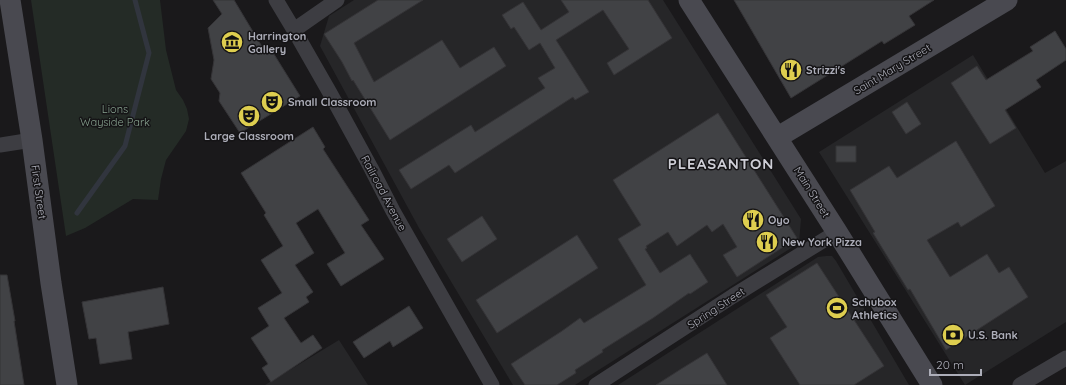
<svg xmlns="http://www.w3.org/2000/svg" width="1066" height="385" font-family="Quicksand,sans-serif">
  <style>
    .built { fill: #262628 }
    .green { fill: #242b26 }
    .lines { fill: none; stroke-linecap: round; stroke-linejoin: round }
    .stream { stroke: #31353e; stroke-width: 5 }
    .building { fill: #414245; stroke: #353437 }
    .street { stroke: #3d3d42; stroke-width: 15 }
    .secondary { stroke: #494950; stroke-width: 21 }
    .labels { text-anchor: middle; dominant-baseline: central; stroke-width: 3; stroke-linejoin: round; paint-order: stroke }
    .poi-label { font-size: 11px; font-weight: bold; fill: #adaeb9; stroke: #151416; text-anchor: start }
    .street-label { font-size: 11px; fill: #adaeb9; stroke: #151416 }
    .park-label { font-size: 11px; fill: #87a28f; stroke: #151416 }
    .district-label { font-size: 15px; font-weight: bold; letter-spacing: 1px; fill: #ceced6; stroke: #151416 }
  </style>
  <rect width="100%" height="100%" fill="#1a191b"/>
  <path class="built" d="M 354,0 L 663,0 L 801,219 L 799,243 L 575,385 L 513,385 L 419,228 L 320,46 L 329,16 Z
    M 973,55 L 1045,173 L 1066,161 L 1066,322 L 965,385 L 819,152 Z
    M 826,256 L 832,256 L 836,261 L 909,385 L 618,385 L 818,257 Z
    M 339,340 L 368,385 L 265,385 Z"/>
  <path class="green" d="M 31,0 L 160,0 L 166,50 L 176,90 L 183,100 L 187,109 L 189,119 L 186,131 L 166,160 L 161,179 L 158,200 L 133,199 L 85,228 L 66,236 Z"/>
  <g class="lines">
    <path class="stream" d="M 77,213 L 125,146 L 149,53 L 135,0"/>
  </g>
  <path class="building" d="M 213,0 L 234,0 L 267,55 L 272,51 L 300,96 L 240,133 L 219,101 L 220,93 L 211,79 L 214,60 L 208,28 L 222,14 Z
    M 378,0 L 423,0 L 354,43 L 374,82 L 442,40 L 460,68 L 494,47 L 506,66 L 390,140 L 353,80 L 352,81 L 342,62 L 324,34 Z
    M 561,0 L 648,0 L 672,38 L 614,75 L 607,63 L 629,49 L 603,10 L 556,40 L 589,92 L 575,100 L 573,97 L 455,173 L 449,165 L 411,189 L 399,170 L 471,125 L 475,132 L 545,88 L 538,78 L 555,68 L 540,43 L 529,50 L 514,27 L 511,29 L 502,15 L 523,2 L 541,30 L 569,12 Z
    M 734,0 L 934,0 L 909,16 L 915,25 L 884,44 L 882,41 L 791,98 Z
    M 1055,31 L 1066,49 L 1066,60 L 1036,80 L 1041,87 L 1005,110 L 1016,128 L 990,144 L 951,83 L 977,66 L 986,80 L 1033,51 L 1030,47 Z
    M 907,102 L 921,124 L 906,134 L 892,112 Z
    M 718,113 L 797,238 L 737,277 L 723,255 L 737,247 L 723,224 L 712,232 L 707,225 L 677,246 L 668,232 L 646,246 L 647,248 L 645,249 L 660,273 L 690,254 L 708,282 L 690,294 L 689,293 L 653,318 L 602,350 L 603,352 L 575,370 L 576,373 L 557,385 L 525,385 L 511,364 L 562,331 L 580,318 L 584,323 L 646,285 L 618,239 L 641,225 L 613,180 Z
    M 313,127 L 325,147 L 323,149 L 369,220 L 361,225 L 384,259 L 341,286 L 327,264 L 345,253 L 318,209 L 296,223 L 314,253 L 295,265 L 313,292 L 306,297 L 309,302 L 284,318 L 301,343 L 313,335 L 322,348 L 271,382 L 262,368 L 268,364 L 251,338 L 269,326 L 258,308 L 282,293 L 261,260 L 283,246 L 264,215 L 266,213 L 241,173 Z
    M 956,141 L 995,206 L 961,227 L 958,222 L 927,240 L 950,277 L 987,254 L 999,273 L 1009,267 L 1028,297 L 946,350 L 910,289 L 908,290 L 873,233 L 875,232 L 850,190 L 889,166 L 897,178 Z
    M 836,146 L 856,146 L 856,162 L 836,162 Z
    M 482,216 L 497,239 L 462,262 L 447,239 Z
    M 577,235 L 598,268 L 497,333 L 476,300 Z
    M 817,263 L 884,366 L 854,385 L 800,385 L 770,338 L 787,327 L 766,295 Z
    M 0,275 L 7,275 L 15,321 L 14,321 L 24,385 L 0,385 Z
    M 163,287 L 169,324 L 128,332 L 132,359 L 100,364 L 96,338 L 89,339 L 82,302 Z
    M 409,306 L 423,328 L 393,347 L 390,341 L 364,358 L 353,342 Z
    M 707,353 L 727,385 L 656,385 L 681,369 Z"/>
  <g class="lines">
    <path class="street" d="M 276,0 L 294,30 L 330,93 L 371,168 L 393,211 L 492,385
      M 294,30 L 337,0
      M 0,145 L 32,140
      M 596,385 L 733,296 L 837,232
      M 1020,385 L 1066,358"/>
    <path class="secondary" d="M 10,0 L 32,140 L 51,283 L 67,385
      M 689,0 L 837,232 L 932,385
      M 778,137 L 1007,0"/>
  </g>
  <defs>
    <g id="museum-disc" transform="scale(1.15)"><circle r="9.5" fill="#dece4f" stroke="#151416"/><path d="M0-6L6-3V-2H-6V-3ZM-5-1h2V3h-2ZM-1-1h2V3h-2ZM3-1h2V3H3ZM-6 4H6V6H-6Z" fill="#111"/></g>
    <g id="restaurant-disc" transform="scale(1.15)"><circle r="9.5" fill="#dece4f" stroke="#151416"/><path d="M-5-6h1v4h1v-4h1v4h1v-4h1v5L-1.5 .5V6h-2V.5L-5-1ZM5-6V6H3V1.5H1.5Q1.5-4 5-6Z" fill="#111"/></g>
    <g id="theatre-disc" transform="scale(1.15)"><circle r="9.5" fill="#dece4f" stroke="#151416"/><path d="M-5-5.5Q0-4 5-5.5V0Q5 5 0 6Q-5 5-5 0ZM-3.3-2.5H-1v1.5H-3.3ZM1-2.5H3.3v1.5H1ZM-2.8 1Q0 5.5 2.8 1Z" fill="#111"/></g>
    <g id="stadium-disc" transform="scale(1.15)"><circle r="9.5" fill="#dece4f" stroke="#151416"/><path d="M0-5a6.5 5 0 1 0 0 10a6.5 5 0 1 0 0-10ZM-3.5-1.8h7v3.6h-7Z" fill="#111"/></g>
    <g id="bank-disc" transform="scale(1.15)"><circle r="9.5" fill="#dece4f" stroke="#151416"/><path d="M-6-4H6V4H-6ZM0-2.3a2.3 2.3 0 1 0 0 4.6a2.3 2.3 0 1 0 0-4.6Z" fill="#111"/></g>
  </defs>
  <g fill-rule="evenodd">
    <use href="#museum-disc" x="232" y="42"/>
    <use href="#restaurant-disc" x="791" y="70"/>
    <use href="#theatre-disc" x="272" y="102"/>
    <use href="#theatre-disc" x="249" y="116"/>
    <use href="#restaurant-disc" x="753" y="220"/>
    <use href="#restaurant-disc" x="767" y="242"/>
    <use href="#stadium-disc" x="837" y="308"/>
    <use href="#bank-disc" x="953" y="335"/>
  </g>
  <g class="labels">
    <g class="poi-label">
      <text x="248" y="36">Harrington<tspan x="248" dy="13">Gallery</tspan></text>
      <text x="806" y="70">Strizzi's</text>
      <text x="288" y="102">Small Classroom</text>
      <text x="249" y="136" text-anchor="middle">Large Classroom</text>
      <text x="768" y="220">Oyo</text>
      <text x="782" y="242">New York Pizza</text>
      <text x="852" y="302">Schubox<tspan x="852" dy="13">Athletics</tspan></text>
      <text x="968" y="335">U.S. Bank</text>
    </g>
    <g class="street-label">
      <text transform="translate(892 69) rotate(-31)">Saint Mary Street</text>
      <text transform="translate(39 192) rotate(82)">First Street</text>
      <text transform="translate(812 192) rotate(58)">Main Street</text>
      <text transform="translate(384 193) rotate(62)">Railroad Avenue</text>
      <text transform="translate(716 308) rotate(-33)">Spring Street</text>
    </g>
    <g class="park-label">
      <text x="115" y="109">Lions<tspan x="115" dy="13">Wayside Park</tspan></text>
    </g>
    <g class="district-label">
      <text x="721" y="163">PLEASANTON</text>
    </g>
  </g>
  <path d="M930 369v6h51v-6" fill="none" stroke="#adaeb9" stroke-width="2"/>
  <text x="936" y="369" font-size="12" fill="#adaeb9" stroke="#151416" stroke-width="3" paint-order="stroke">20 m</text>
</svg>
